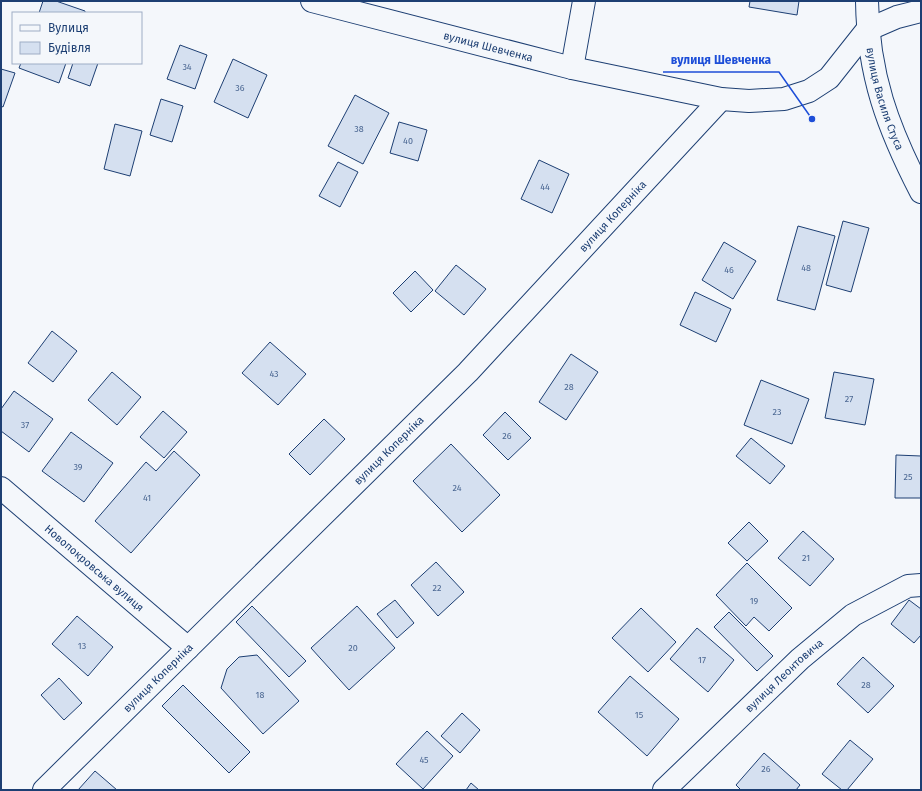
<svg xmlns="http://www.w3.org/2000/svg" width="922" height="791" font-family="'Fira Sans',sans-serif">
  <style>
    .building { fill: #d5e0f0; stroke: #1d3f73 }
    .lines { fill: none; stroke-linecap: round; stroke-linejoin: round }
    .minor-casing { stroke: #1d3f73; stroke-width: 24 }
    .tertiary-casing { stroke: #1d3f73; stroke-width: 24 }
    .secondary-casing { stroke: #1d3f73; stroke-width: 24 }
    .minor { stroke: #f4f7fb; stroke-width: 22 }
    .tertiary { stroke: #f4f7fb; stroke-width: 22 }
    .secondary { stroke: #f4f7fb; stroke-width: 22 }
    .labels { text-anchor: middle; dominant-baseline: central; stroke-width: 3; stroke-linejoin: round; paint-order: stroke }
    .number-label { font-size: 9px; fill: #4b6792 }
    .street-label { font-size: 11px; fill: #1d3f73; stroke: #f4f7fb }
    .leader { fill: none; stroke: #1d4ed8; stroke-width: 1.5 }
    .callout-dot { fill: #1d4ed8; stroke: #f4f7fb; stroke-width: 1.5 }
    .callout-label { font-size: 12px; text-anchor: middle; font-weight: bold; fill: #1d4ed8; stroke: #f4f7fb; stroke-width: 3; stroke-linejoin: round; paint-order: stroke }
  </style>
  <rect width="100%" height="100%" fill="#f4f7fb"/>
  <path class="building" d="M 43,1 L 56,1 L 85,11 L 85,13 L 39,13 Z
    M 750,1 L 799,1 L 797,15 L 749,7 Z
    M 180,45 L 207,55 L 195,89 L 167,79 Z
    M 233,59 L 267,75 L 248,118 L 214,102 Z
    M 21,63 L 66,63 L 59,83 L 19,68 Z
    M 73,63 L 98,63 L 90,86 L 68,78 Z
    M 1,69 L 15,73 L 3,107 L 1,106 Z
    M 355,95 L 389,113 L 363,164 L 328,146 Z
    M 161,99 L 183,106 L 172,142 L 150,135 Z
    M 399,122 L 427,130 L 418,161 L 390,153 Z
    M 115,124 L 142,131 L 130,176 L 104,169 Z
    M 539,160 L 569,174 L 552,213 L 521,199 Z
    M 338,162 L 358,172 L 340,207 L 319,196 Z
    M 843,221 L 869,228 L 851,292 L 826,285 Z
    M 798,226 L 835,236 L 815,310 L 777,300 Z
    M 724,242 L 756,261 L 733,299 L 702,280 Z
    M 456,265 L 486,289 L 464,315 L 435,291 Z
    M 415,271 L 433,290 L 411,312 L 393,293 Z
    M 695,292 L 731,309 L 716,342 L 680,325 Z
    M 52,331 L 77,351 L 53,382 L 28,363 Z
    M 270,342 L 306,374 L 278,405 L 242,373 Z
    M 571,354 L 598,372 L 566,420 L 539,402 Z
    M 112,372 L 141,397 L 117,425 L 88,400 Z
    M 834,372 L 874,379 L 865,425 L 825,418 Z
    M 761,380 L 809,399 L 792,444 L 744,425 Z
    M 14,391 L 53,419 L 29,452 L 1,431 L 1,409 Z
    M 163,411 L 187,432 L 164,458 L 140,437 Z
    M 505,412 L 531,438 L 508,460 L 483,435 Z
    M 324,419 L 345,439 L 310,475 L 289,454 Z
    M 71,432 L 113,463 L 84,502 L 42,471 Z
    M 751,438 L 785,466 L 770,484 L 736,456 Z
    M 451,444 L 500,495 L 462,532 L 413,481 Z
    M 174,451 L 200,475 L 131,553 L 95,521 L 146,462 L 156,471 Z
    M 896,455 L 921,456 L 921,498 L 895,498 Z
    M 749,522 L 768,541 L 747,561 L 728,543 Z
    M 803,531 L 834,559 L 810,586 L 778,558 Z
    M 436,562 L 464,592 L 438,616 L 411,585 Z
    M 747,563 L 792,608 L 769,631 L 754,617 L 746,626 L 716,595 Z
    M 395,600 L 414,623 L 397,638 L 377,614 Z
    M 909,600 L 921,609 L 921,635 L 914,643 L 891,624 Z
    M 252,606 L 306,661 L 289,677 L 236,622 Z
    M 357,606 L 395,648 L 349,690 L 311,648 Z
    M 641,608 L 676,642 L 648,672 L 612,638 Z
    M 729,612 L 773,656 L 757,671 L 714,627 Z
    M 77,616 L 113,647 L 88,676 L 52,644 Z
    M 697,628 L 734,660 L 708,692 L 670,659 Z
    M 257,655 L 299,701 L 263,734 L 221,688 L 227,669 L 239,657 Z
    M 863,657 L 894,686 L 868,713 L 837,684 Z
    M 630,676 L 679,719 L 647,756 L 598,712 Z
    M 59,678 L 82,703 L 64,720 L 41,695 Z
    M 183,685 L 250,752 L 229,773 L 162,706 Z
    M 462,713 L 480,730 L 460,753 L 441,736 Z
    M 427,731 L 453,756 L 423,789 L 396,764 Z
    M 850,740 L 873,759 L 847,790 L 842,790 L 822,774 Z
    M 764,753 L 800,785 L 796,790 L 741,790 L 736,785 Z
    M 95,771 L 117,790 L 78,790 Z
    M 471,783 L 479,790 L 466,790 Z"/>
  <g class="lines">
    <g class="minor-casing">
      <g id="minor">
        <path d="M 572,68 L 584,1"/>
        <path id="s1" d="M 1,488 L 188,648"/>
        <path id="s2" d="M 44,790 L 468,372 L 721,99"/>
        <path id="s3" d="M 664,790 L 800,659 L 853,615 L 908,586 L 921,585"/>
      </g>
    </g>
    <g class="tertiary-casing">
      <g id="tertiary">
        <path id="s4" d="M 312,1 L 572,68 L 721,99 L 749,101 L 784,99 L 809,91 L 829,78 L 867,30 L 897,17 L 921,11"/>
      </g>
    </g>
    <g class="secondary-casing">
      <g id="secondary">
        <path id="s5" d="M 867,1 C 868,75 888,128 921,192"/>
      </g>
    </g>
    <use href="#minor" class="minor"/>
    <use href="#tertiary" class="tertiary"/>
    <use href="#secondary" class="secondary"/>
  </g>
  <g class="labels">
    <g class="number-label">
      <text x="187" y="67">34</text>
      <text x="240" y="88">36</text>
      <text x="359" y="129">38</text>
      <text x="408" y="141">40</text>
      <text x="545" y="187">44</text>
      <text x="806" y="268">48</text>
      <text x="729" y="270">46</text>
      <text x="274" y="374">43</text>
      <text x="569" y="387">28</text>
      <text x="849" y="399">27</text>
      <text x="777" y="412">23</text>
      <text x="25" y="425">37</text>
      <text x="507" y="436">26</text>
      <text x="78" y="467">39</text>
      <text x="908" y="477">25</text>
      <text x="457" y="488">24</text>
      <text x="147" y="498">41</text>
      <text x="806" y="558">21</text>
      <text x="437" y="588">22</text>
      <text x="754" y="601">19</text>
      <text x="82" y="646">13</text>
      <text x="353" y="648">20</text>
      <text x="702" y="660">17</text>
      <text x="866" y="685">28</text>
      <text x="260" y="695">18</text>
      <text x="639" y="715">15</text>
      <text x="424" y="760">45</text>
      <text x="766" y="769">26</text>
    </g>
    <g class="street-label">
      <text stroke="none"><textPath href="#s4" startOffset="182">вулиця Шевченка</textPath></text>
      <text stroke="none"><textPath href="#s5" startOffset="100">вулиця Василя Стуса</textPath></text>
      <text stroke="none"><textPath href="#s2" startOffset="808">вулиця Коперніка</textPath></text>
      <text stroke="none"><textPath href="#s2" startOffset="484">вулиця Коперніка</textPath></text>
      <text stroke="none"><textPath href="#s1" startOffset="123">Новопокровська вулиця</textPath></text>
      <text stroke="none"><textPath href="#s3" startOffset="166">вулиця Леонтовича</textPath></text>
      <text stroke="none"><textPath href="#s2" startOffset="160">вулиця Коперніка</textPath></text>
    </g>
  </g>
  <path class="leader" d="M812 119L779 72H663"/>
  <circle class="callout-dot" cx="812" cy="119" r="4"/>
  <g class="callout-label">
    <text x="721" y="64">вулиця Шевченка</text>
  </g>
  <rect width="922" height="791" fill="none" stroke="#1d3f73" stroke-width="4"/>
  <rect x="12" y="12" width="130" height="52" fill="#f4f7fb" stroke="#9eadc5"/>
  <rect x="20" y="25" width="20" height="6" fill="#f4f7fb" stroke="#9eadc5"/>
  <text x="48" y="32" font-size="12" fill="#1d3f73">Вулиця</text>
  <rect x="20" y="42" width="20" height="12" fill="#d5e0f0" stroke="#9eadc5"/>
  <text x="48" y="52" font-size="12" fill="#1d3f73">Будівля</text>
</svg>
